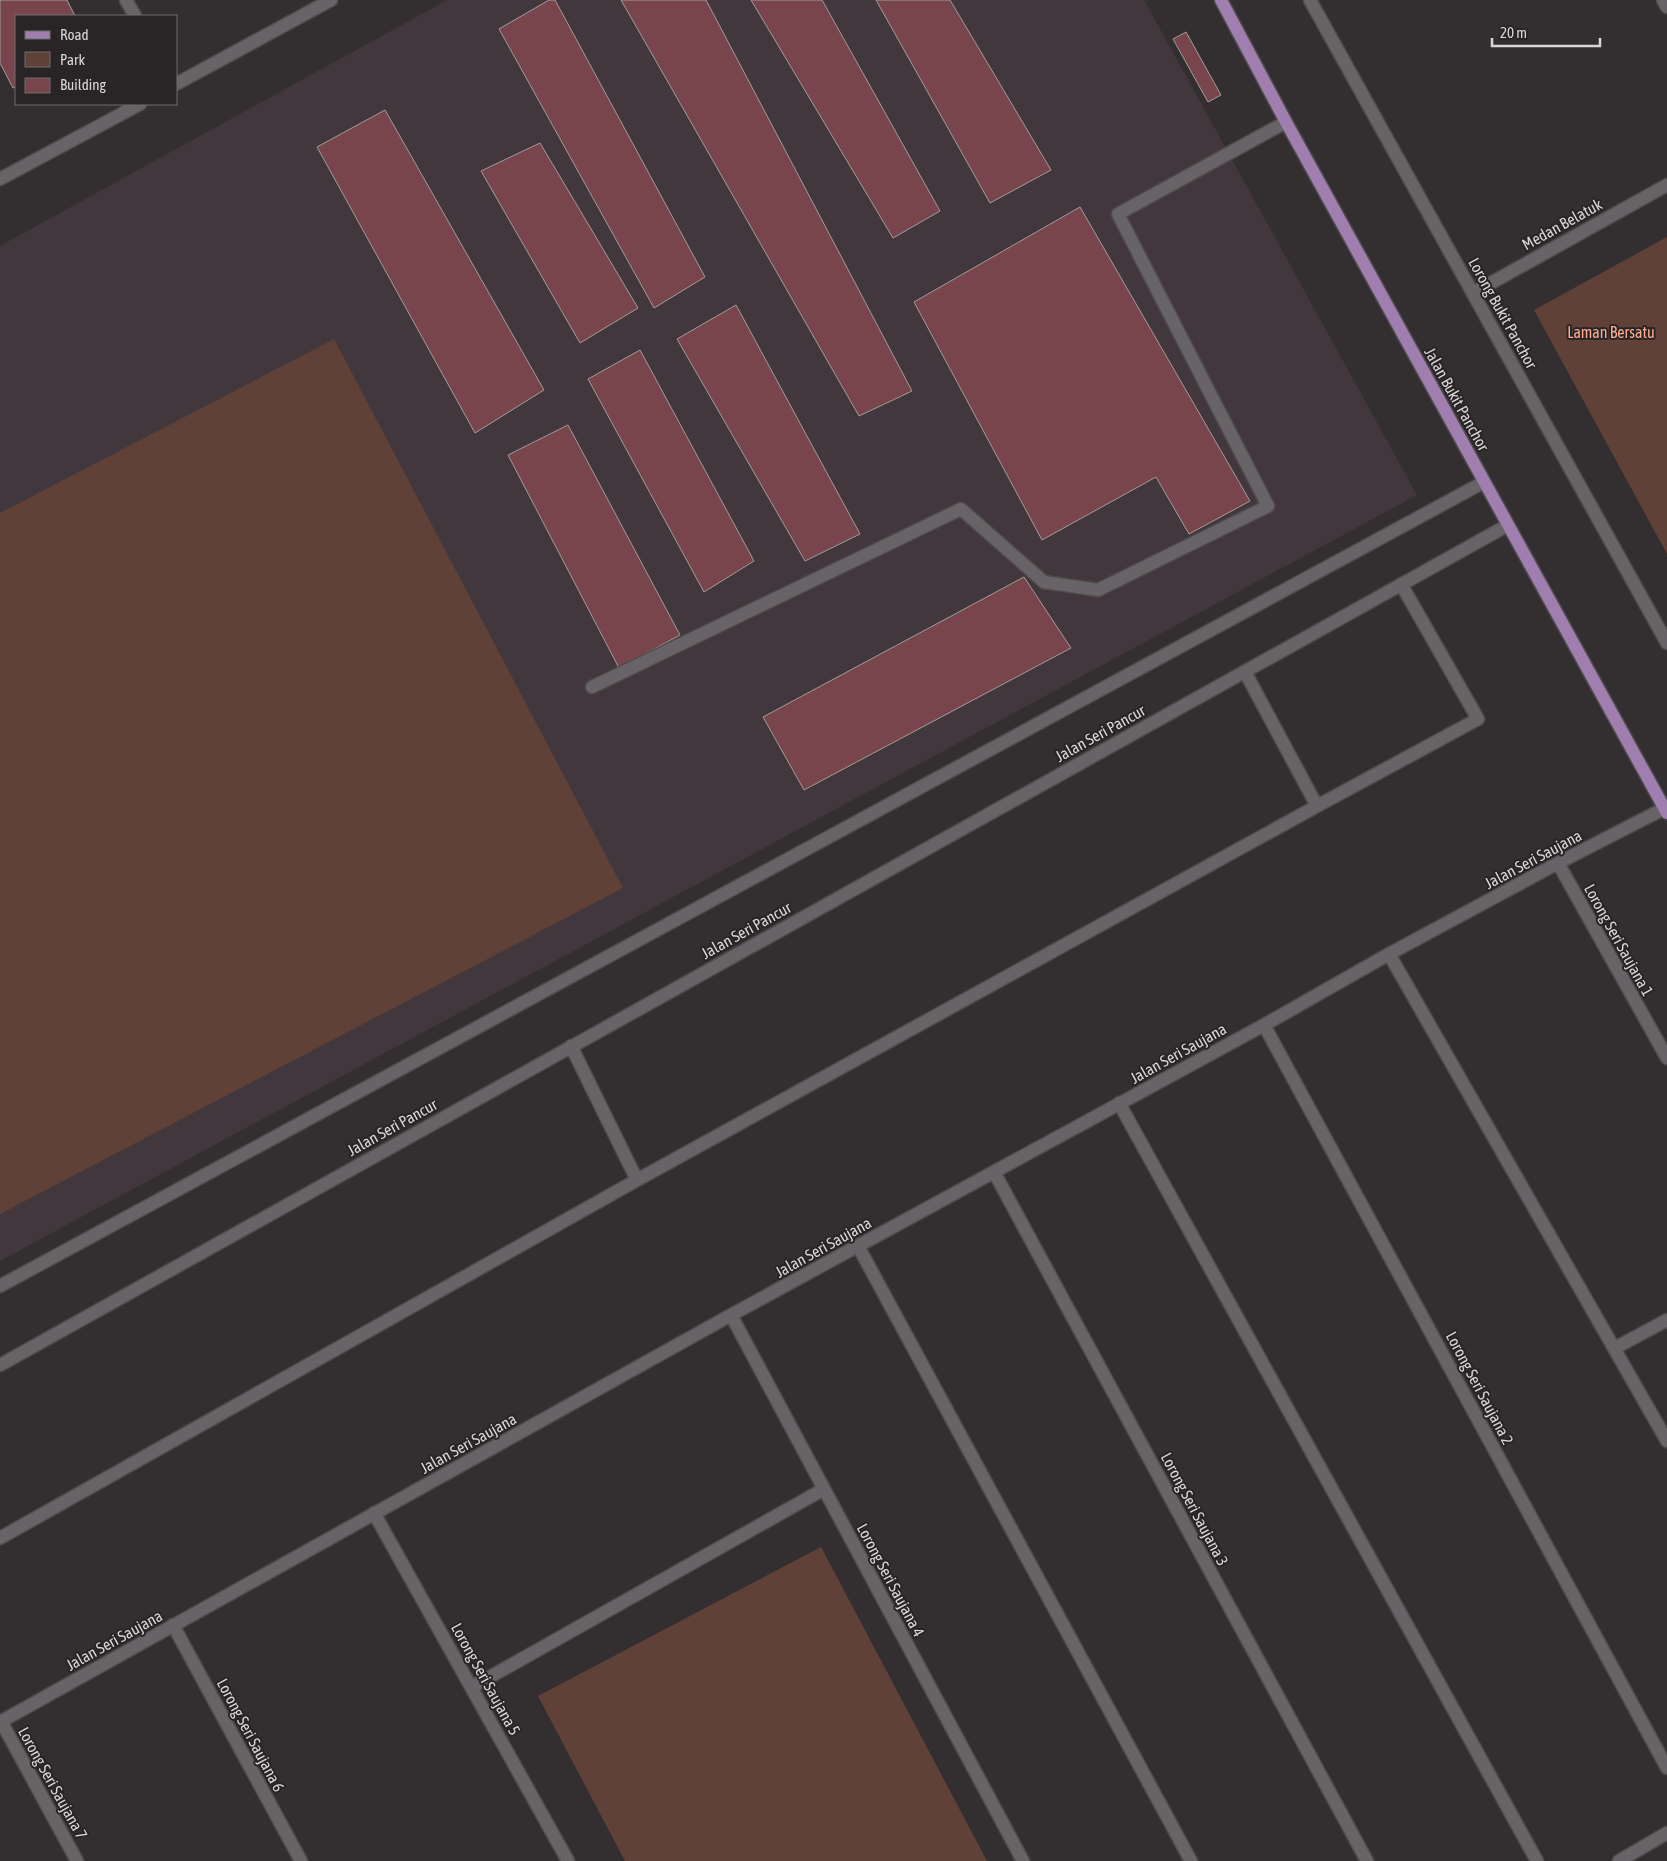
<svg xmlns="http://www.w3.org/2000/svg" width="1667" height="1861" font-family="'Asap Condensed',sans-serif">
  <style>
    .built { fill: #41373d }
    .green { fill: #604137 }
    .building { fill: #79454c; stroke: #a29c9c }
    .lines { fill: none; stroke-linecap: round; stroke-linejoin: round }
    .minor-casing { stroke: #504c4e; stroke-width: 15 }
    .major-casing { stroke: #504c4e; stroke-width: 15 }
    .minor { stroke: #686366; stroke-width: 12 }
    .major { stroke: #a17eb0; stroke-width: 12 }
    .labels { text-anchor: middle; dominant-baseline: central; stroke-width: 4; stroke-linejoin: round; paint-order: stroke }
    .street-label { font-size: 16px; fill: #d9d6d8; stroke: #292527 }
    .park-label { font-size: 16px; fill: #fdac91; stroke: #292527 }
  </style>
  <rect width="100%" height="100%" fill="#332f31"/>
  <path class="built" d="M 447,0 L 1144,0 L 1417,495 L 0,1261 L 0,246 Z"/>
  <path class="green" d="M 1667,237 L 1667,554 L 1534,310 Z
    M 334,339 L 623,888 L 0,1214 L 0,513 Z
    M 821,1547 L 987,1861 L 625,1861 L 538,1696 Z"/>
  <path class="building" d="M 0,0 L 67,0 L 75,16 L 16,16 L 16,87 L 13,88 L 0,63 Z
    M 549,0 L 555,0 L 705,277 L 654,308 L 499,29 Z
    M 621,0 L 706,0 L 912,391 L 859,416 Z
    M 751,0 L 822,0 L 940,211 L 893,238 Z
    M 876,0 L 950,0 L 1051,170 L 990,203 Z
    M 1186,32 L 1221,95 L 1208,102 L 1173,39 Z
    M 385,110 L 544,390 L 475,433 L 317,147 Z
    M 540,143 L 638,308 L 580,343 L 481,171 Z
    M 1080,207 L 1250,501 L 1189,534 L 1156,477 L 1042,540 L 914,302 Z
    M 736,305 L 860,534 L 805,561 L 677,339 Z
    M 640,350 L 754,561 L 704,592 L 588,379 Z
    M 568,425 L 680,635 L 619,668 L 508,455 Z
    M 1024,577 L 1071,648 L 804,790 L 763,717 Z"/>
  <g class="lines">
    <g class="minor-casing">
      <path id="minor" d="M 126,0 L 135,16
        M 1310,0 L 1667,643
        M 1663,0 L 1667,7
        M 176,84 L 331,0
        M 0,179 L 140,104
        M 1473,293 L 1667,185
        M 1245,672 L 1317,806 L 1478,719 L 1401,584
        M 592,687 L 961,509 L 1044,582 L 1098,590 L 1268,506 L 1118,214 L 1286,122
        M 1558,863 L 1667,1058
        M 1389,954 L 1667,1441
        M 1264,1025 L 1667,1768
        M 571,1046 L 637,1180
        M 1119,1103 L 1537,1861
        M 994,1172 L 1367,1861
        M 858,1246 L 1191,1861
        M 0,1286 L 1484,482
        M 731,1315 L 1023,1861
        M 1615,1348 L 1667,1320
        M 0,1365 L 1508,525
        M 374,1513 L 568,1861
        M 0,1538 L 637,1180 L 1317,806
        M 173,1625 L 301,1861
        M 472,1687 L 824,1489
        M 1,1721 L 77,1861
        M 0,1722 L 731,1315 L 1264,1025 L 1389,954 L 1558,863 L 1665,808
        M 1619,1861 L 1667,1833"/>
    </g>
    <g class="major-casing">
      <path id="major" d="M 1221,0 L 1286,122 L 1667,813"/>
    </g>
    <use href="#minor" class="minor"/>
    <use href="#major" class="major"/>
  </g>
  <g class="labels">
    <g class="street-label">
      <text transform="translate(1562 224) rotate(-29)">Medan Belatuk</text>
      <text transform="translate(1503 313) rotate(61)">Lorong Bukit Panchor</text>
      <text transform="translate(1457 399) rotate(61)">Jalan Bukit Panchor</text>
      <text transform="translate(1100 733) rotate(-29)">Jalan Seri Pancur</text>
      <text transform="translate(1533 859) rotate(-28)">Jalan Seri Saujana</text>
      <text transform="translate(746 930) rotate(-29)">Jalan Seri Pancur</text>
      <text transform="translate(1619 940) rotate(61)">Lorong Seri Saujana 1</text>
      <text transform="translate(1178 1053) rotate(-29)">Jalan Seri Saujana</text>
      <text transform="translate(392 1127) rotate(-29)">Jalan Seri Pancur</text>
      <text transform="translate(823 1247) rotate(-29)">Jalan Seri Saujana</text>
      <text transform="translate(1480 1388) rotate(62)">Lorong Seri Saujana 2</text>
      <text transform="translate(468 1443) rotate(-29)">Jalan Seri Saujana</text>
      <text transform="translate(1195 1509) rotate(62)">Lorong Seri Saujana 3</text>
      <text transform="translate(891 1580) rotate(62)">Lorong Seri Saujana 4</text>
      <text transform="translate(114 1640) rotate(-29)">Jalan Seri Saujana</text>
      <text transform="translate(486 1679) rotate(61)">Lorong Seri Saujana 5</text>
      <text transform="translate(251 1735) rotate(62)">Lorong Seri Saujana 6</text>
      <text transform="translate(53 1783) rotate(61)">Lorong Seri Saujana 7</text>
    </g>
    <g class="park-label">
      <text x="1611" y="332">Laman Bersatu</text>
    </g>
  </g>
  <rect x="15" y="15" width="162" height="90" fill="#292527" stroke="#6f6c6e"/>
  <rect x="25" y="31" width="25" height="8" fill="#a17eb0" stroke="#6f6c6e"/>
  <text x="60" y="40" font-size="15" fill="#d9d6d8">Road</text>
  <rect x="25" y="52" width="25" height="15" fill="#604137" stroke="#6f6c6e"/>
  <text x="60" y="65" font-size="15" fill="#d9d6d8">Park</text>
  <rect x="25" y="78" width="25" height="15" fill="#79454c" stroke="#6f6c6e"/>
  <text x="60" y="90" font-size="15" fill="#d9d6d8">Building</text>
  <path d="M1492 38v8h108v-8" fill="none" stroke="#d9d6d8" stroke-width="2.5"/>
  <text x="1500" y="38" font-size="15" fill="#d9d6d8" stroke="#292527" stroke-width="4" paint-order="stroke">20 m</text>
</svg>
